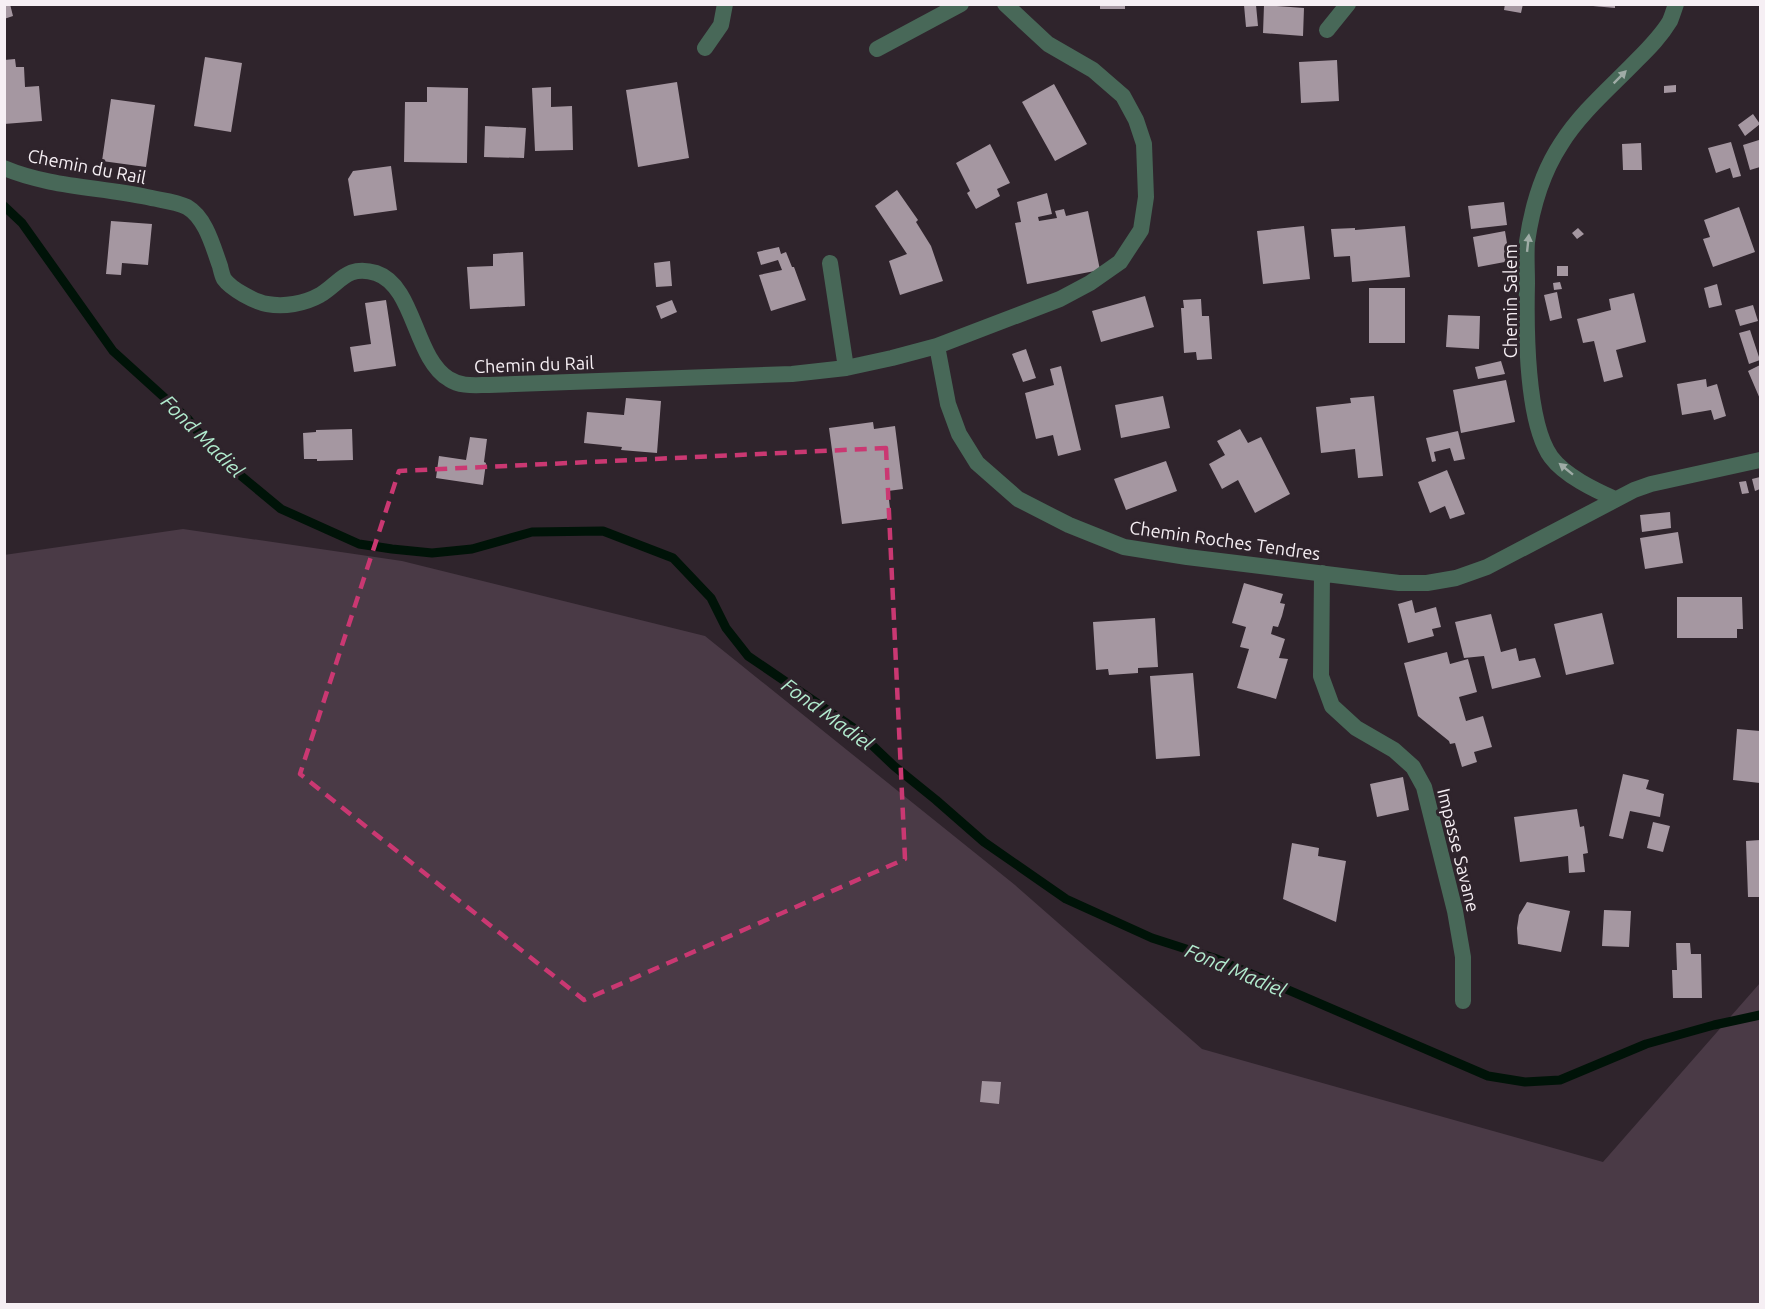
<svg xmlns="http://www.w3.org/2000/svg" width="1765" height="1309" font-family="Ubuntu,sans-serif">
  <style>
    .green { fill: #4a3a46 }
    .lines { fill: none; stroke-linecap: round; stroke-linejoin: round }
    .stream { stroke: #001308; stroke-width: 9 }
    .building { fill: #a597a1 }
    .service { stroke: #486858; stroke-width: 16 }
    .minor { stroke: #486858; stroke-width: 16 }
    .oneway { fill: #9faca6 }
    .marked { fill: none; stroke: #ca3872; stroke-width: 4.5; stroke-dasharray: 12 8; stroke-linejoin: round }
    .labels { text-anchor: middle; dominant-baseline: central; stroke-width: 6; stroke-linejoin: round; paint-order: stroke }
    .street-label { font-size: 18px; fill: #f6eff4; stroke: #2f242c }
    .water-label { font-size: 20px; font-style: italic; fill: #b2eccf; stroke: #2f242c }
  </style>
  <rect width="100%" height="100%" fill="#2f242c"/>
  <path class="green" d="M 183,529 L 402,561 L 705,636 L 1015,885 L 1202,1049 L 1603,1162 L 1760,983 L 1760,1304 L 5,1304 L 4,555 Z"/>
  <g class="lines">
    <path class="stream" d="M 4,206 L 22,223 L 113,351 L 188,419 L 216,455 L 281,509 L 359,544 L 392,549 L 432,553 L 472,549 L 532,532 L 603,531 L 673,558 L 711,598 L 726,628 L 748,656 L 855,729 L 894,766 L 936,800 L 984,842 L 1066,899 L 1152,938 L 1214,958 L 1488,1076 L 1525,1082 L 1560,1080 L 1646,1044 L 1714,1025 L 1760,1015"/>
  </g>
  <path class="building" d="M 4,4 L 10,4 L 13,16 L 4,19 Z
    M 1100,4 L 1125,4 L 1125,9 L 1100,9 Z
    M 1505,4 L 1523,4 L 1521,13 L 1504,10 Z
    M 1593,4 L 1615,4 L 1615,8 L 1593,6 Z
    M 1244,5 L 1256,5 L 1258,26 L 1246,27 Z
    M 1264,5 L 1304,8 L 1303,36 L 1263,33 Z
    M 205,57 L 242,63 L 231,132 L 194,126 Z
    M 15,59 L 16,67 L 24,67 L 25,87 L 39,86 L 42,121 L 4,124 L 4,60 Z
    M 1337,60 L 1339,101 L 1301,103 L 1299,62 Z
    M 677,82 L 689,158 L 638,167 L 626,90 Z
    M 1054,84 L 1087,144 L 1055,161 L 1022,102 Z
    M 1676,85 L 1676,92 L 1664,93 L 1664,86 Z
    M 427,87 L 468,88 L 467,163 L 404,162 L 405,102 L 427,102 Z
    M 551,87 L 551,107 L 572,106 L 573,150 L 535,151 L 532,88 Z
    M 111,99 L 155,105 L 146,167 L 102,161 Z
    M 1753,114 L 1760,124 L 1745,136 L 1738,125 Z
    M 485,126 L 526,128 L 524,158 L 484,157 Z
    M 1759,140 L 1760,145 L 1760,167 L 1750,170 L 1743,145 Z
    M 1731,142 L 1741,176 L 1733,178 L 1730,168 L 1716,173 L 1708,148 Z
    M 1641,143 L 1642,170 L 1623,170 L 1622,144 Z
    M 990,144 L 1010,183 L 997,189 L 1000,196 L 976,209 L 967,193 L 970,191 L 956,163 Z
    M 391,166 L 397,210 L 354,216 L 348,179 L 353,171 Z
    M 897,190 L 918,220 L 916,222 L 931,246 L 943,281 L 900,295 L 889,261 L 907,254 L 875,206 Z
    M 1047,193 L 1052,214 L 1038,217 L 1039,221 L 1057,218 L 1055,211 L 1064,209 L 1066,216 L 1088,211 L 1100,270 L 1027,284 L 1015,223 L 1021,222 L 1017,202 Z
    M 1504,202 L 1507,225 L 1471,229 L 1468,206 Z
    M 1739,207 L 1755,252 L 1713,267 L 1703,239 L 1710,237 L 1704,220 Z
    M 111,221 L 152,224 L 148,265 L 122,263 L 121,275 L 106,274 Z
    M 1304,226 L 1310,279 L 1263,284 L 1257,231 Z
    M 1405,226 L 1410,277 L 1352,282 L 1350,256 L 1334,257 L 1331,229 L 1355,228 L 1355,230 Z
    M 1578,228 L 1584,234 L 1577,239 L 1572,233 Z
    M 1505,231 L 1510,261 L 1478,267 L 1473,237 Z
    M 779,247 L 781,254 L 786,252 L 792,267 L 794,267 L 806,300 L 771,311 L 759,275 L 782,270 L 778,260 L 761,265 L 757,252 Z
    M 523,252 L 525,306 L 470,309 L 467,267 L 493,266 L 493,254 Z
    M 670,261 L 672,286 L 656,287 L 654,263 Z
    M 1557,266 L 1568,266 L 1568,276 L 1557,276 Z
    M 1560,282 L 1562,289 L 1554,290 L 1553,283 Z
    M 1717,284 L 1722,305 L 1709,308 L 1704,288 Z
    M 1369,288 L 1405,288 L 1405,343 L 1369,343 Z
    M 1557,292 L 1562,318 L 1550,321 L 1544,295 Z
    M 1634,293 L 1646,342 L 1616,350 L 1623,377 L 1604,382 L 1594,341 L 1583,343 L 1577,319 L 1611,310 L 1609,299 Z
    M 1145,296 L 1154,327 L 1101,342 L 1092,311 Z
    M 1201,299 L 1202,316 L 1209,316 L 1212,359 L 1197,360 L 1196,352 L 1184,353 L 1181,308 L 1184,308 L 1183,300 Z
    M 386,300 L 396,366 L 354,372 L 350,347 L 371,344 L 365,303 Z
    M 672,300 L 677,312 L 661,319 L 656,306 Z
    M 1753,305 L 1758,321 L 1740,326 L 1735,310 Z
    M 1448,315 L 1480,316 L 1479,349 L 1446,347 Z
    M 1750,330 L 1760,360 L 1749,364 L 1739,333 Z
    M 1026,349 L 1036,378 L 1023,382 L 1012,354 Z
    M 1501,361 L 1505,374 L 1478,379 L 1475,367 Z
    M 1760,365 L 1760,399 L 1748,371 Z
    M 1061,366 L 1081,450 L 1058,456 L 1053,435 L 1036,439 L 1025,393 L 1054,385 L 1050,369 Z
    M 1706,379 L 1707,387 L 1717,384 L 1726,416 L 1714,420 L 1711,410 L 1682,415 L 1677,384 Z
    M 1506,380 L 1515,422 L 1461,433 L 1453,390 Z
    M 1163,396 L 1170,428 L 1121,438 L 1115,405 Z
    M 1374,396 L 1383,476 L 1358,478 L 1355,449 L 1321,453 L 1316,407 L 1351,403 L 1350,398 Z
    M 626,398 L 661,401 L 657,453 L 621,450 L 622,447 L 584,443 L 587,412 L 624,415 Z
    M 873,422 L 874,429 L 895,426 L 903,489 L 888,491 L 891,518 L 842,524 L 829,428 Z
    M 352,429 L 353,460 L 317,461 L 317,459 L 304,459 L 303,433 L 316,432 L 316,430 Z
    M 1240,429 L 1248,443 L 1261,437 L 1290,494 L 1255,513 L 1238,480 L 1222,489 L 1209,464 L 1225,455 L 1217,441 Z
    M 1458,431 L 1465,459 L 1454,461 L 1450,448 L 1434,452 L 1436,461 L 1432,462 L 1426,438 Z
    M 470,437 L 487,439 L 484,462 L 486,463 L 483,485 L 436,478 L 439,456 L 466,460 Z
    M 1166,461 L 1177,491 L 1126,510 L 1114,479 Z
    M 1447,470 L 1465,514 L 1450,519 L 1445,506 L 1430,513 L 1418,482 Z
    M 1760,477 L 1760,489 L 1755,491 L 1752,479 Z
    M 1746,481 L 1749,493 L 1742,494 L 1739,482 Z
    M 1670,512 L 1671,528 L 1642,532 L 1640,515 Z
    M 1678,532 L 1683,563 L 1645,569 L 1640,538 Z
    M 1244,583 L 1283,594 L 1280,603 L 1285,604 L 1282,616 L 1278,627 L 1273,626 L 1271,634 L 1285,639 L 1279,658 L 1288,659 L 1276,699 L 1237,688 L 1249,649 L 1240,647 L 1246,627 L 1232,623 Z
    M 1677,597 L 1742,597 L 1743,629 L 1737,629 L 1737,638 L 1677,638 Z
    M 1412,600 L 1415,613 L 1436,607 L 1441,627 L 1432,629 L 1434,636 L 1408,643 L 1398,604 Z
    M 1602,613 L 1614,664 L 1566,675 L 1554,624 Z
    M 1491,614 L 1501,652 L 1516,648 L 1519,661 L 1535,658 L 1541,677 L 1492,689 L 1484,656 L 1464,658 L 1455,622 Z
    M 1155,618 L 1158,667 L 1138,668 L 1138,673 L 1109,675 L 1108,669 L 1096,670 L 1093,622 Z
    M 1447,652 L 1450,664 L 1468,659 L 1477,692 L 1459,697 L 1466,721 L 1483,716 L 1492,747 L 1474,752 L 1477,762 L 1462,767 L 1455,743 L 1450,744 L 1449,741 L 1418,716 L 1404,663 Z
    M 1193,673 L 1200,756 L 1156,759 L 1150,676 Z
    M 1737,729 L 1760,731 L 1760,783 L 1733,780 Z
    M 1623,774 L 1649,780 L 1646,789 L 1664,794 L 1660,817 L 1630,811 L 1623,839 L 1609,836 Z
    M 1403,777 L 1409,810 L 1377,817 L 1370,784 Z
    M 1577,809 L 1580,827 L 1584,826 L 1588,853 L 1583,854 L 1585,872 L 1569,873 L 1568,856 L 1520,862 L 1514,817 Z
    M 1653,822 L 1670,826 L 1663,852 L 1647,848 Z
    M 1760,840 L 1760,897 L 1748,897 L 1746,841 Z
    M 1292,843 L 1319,848 L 1318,856 L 1346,861 L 1336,922 L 1283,899 Z
    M 1527,902 L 1570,911 L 1561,952 L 1518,944 L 1517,928 L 1519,915 Z
    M 1604,910 L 1631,911 L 1629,947 L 1602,946 Z
    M 1676,943 L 1690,943 L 1691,954 L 1701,954 L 1702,998 L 1673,998 L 1672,970 L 1677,970 Z
    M 982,1081 L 1001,1082 L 999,1104 L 980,1102 Z"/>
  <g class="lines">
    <path class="service" d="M 705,48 L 721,25 L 725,4"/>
    <path class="minor" d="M 1327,30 L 1348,4
      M 877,49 L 961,4
      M 4,168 C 49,187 100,187 147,197 C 159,200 175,201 187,207 C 206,218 213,247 220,266 C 221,270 222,275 224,279 C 231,289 255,302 267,304 C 284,307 304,304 320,295 C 340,283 347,264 376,273 C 415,286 414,358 449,379 C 461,387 475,385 489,385 L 792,374 L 846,368 L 892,358 L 937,346 L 1060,299 L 1090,283 L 1120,262 L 1141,230 L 1146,197 L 1144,144 L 1136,120 L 1123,96 L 1093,70 L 1048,44 L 1005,4
      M 830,263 L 846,368
      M 937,346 L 948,404 L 959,434 L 977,463 L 1018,499 L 1069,525 L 1124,547 L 1187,557 L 1399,583 L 1427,583 L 1456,578 L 1487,567 L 1634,490 L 1651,484 L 1760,460
      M 1615,499 C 1595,490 1565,476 1551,457 C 1526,422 1526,326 1527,283 C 1527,270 1526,255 1527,242 C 1532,207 1542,173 1561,144 C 1581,112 1611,87 1637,60 C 1649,48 1661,36 1670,21 C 1672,16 1674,10 1676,4
      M 1322,573 L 1321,676 L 1332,706 L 1356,728 L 1394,750 L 1413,767 L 1424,787 L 1455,911 L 1463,957 L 1463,1001"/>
  </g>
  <defs><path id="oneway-solid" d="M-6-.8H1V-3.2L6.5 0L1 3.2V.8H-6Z" transform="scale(1.5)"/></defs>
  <g class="oneway">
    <use href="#oneway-solid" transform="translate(1620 77) rotate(-45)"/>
    <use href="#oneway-solid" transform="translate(1528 243) rotate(-84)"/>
    <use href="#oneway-solid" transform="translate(1566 469) rotate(-141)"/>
  </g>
  <path class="marked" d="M 886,448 L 905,859 L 584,1000 L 300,774 L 399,471 Z"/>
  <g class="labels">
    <g class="street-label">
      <text transform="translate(87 166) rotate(11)">Chemin du Rail</text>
      <text transform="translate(1510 301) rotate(-90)">Chemin Salem</text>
      <text transform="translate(534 364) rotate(-2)">Chemin du Rail</text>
      <text transform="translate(1225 540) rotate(8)">Chemin Roches Tendres</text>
      <text transform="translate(1459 850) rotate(76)">Impasse Savane</text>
    </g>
    <g class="water-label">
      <text transform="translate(203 436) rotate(45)">Fond Madiel</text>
      <text transform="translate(828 714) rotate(36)">Fond Madiel</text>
      <text transform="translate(1236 970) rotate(23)">Fond Madiel</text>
    </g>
  </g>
  <rect width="1765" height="1309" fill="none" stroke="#f6eff4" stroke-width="12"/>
</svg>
